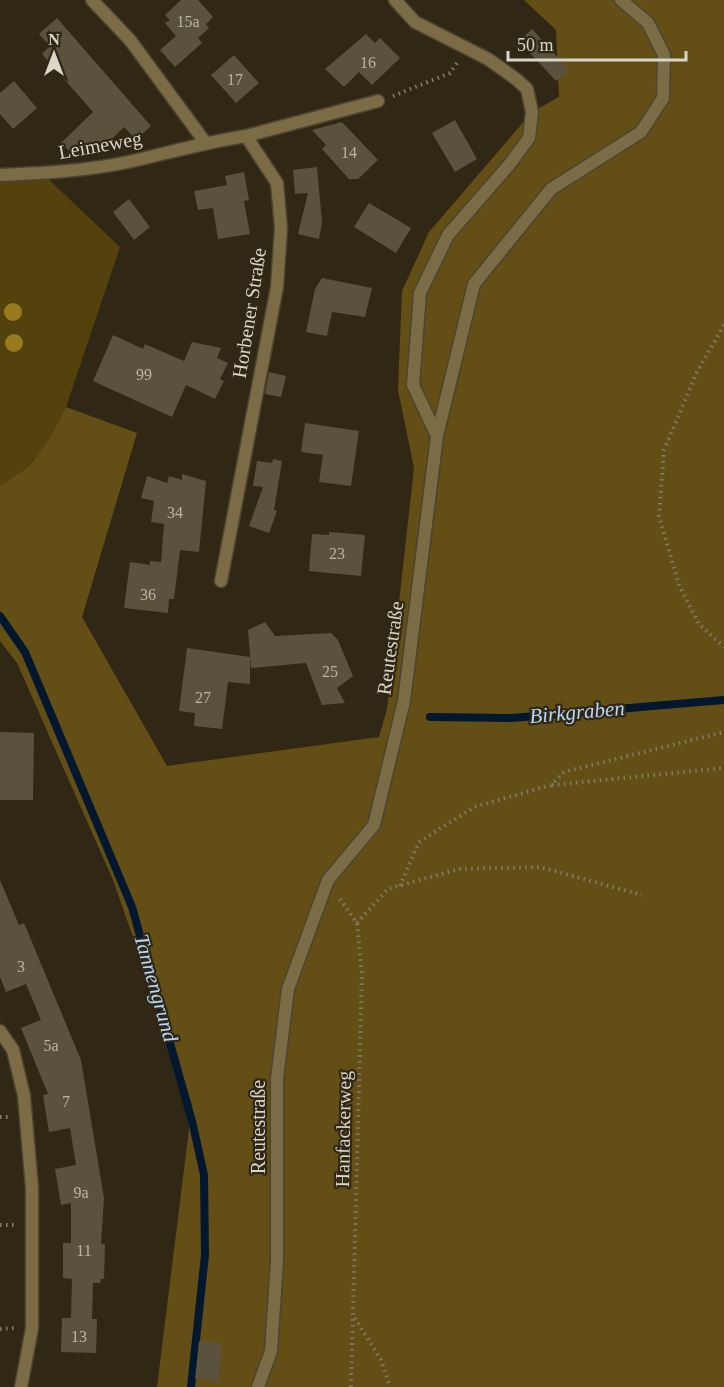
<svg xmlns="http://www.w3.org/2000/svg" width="724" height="1387" font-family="'Times New Roman',serif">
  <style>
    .green { fill: #53420e }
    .forest { fill: #634f16 }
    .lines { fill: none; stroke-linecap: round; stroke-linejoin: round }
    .stream { stroke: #03182e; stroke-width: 8 }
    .building { fill: #5a523d }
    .service-casing { stroke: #4b4431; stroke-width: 15 }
    .minor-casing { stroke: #4b4431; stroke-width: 15 }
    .path { stroke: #827c6b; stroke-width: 4; stroke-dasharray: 1.5 4.5; stroke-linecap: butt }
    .service { stroke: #7b6c45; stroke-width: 12 }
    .minor { stroke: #7b6c45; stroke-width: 12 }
    .tree { fill: #987a1e }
    .labels { text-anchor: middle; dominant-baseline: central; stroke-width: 4.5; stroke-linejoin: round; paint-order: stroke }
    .number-label { font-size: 16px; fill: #bab4a6 }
    .street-label { font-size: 20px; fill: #dad5c9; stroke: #302814 }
    .water-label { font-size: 21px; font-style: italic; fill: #b6d8fe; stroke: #302814 }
  </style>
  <rect width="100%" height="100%" fill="#302814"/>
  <path class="green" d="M 45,176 L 120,247 L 66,407 L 45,449 L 16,477 L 0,485 L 0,181 Z"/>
  <path class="forest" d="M 524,0 L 724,0 L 724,1387 L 157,1387 L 192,1105 L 113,880 L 17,663 L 0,641 L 0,485 C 38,466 48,442 66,407 L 137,433 L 82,617 L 167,766 L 379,737 L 387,709 L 414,468 L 398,390 L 402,291 L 429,232 L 532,112 L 559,97 L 556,30 Z"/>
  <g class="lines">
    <path class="stream" d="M 0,616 L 25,652 L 132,907 L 193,1125 L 204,1175 L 205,1255 L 191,1387
      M 430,717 L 512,718 L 724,700"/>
  </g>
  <path class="building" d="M 181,0 L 198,0 L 213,17 L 206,24 L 209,28 L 198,38 L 202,43 L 175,67 L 160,50 L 176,36 L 165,23 L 170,20 L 165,15 Z
    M 57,18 L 151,126 L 136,140 L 124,127 L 100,151 L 95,146 L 87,153 L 82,149 L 75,156 L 61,143 L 93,112 L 42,54 L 50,46 L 39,34 Z
    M 532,29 L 569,70 L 556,81 L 519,41 Z
    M 366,34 L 375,43 L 380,38 L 400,58 L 372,85 L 359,72 L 344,87 L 325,69 Z
    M 234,55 L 259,83 L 236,103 L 211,75 Z
    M 14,81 L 37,108 L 13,129 L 0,114 L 0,93 Z
    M 455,120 L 477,159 L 455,172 L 432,133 Z
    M 342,122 L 378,160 L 358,179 L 349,179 L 322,149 L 326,145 L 312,130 Z
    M 317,167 L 322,222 L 319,239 L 298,234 L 308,193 L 295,194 L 293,170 Z
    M 244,172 L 249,200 L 244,201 L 250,234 L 218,239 L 213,208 L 198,210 L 194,191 L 227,185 L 225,176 Z
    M 129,199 L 150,227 L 134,240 L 113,212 Z
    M 369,203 L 411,228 L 396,253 L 354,227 Z
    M 322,278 L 372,288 L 365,317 L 332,312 L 327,336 L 306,332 L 315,289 Z
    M 113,335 L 143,349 L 145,344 L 184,361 L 192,342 L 221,348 L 217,358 L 228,363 L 220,379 L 224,381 L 215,399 L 186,385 L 172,417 L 93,381 Z
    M 269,372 L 286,376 L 281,397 L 265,394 Z
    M 305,423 L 359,431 L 351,486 L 319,482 L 323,455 L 301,452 Z
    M 273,459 L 282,461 L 274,510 L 277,511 L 269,533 L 249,526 L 263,487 L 253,486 L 257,461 L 272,463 Z
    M 182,474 L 206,481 L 199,552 L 180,550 L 174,599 L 169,599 L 168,613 L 124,608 L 130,562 L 150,565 L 150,561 L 161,562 L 164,524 L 151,522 L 154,501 L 141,498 L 147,476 L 167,483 L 169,476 L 182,480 Z
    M 329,532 L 365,535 L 361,576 L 309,571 L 312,534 L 329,535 Z
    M 265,622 L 275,636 L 331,633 L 338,640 L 353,676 L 337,688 L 345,703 L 322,705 L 306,663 L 251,668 L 248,630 Z
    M 187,648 L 250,657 L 250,684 L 228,682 L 222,729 L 194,726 L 195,713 L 179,711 Z
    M 0,732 L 34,733 L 33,800 L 0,800 Z
    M 0,880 L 19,925 L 24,923 L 81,1060 L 104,1198 L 101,1244 L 105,1244 L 104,1279 L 101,1279 L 100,1283 L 93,1283 L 92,1319 L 97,1319 L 96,1353 L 61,1352 L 62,1318 L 71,1318 L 72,1279 L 63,1278 L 63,1243 L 71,1243 L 71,1203 L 61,1205 L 55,1169 L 76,1165 L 70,1128 L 49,1132 L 43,1095 L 48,1094 L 21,1028 L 41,1020 L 26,984 L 6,992 L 0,977 Z
    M 199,1341 L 222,1343 L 219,1381 L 195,1379 Z"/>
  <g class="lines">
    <g class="service-casing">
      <path id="service" d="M 246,136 L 378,101
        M 437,436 L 474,284 L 551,189 L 641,132 L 663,98 L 664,55 L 648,23 L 621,0"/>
    </g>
    <g class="minor-casing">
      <path id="minor" d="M 92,0 L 130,40 L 205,142
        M 0,175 C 43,173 86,171 128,162 C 168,153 206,142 246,136 L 277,183 L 281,228 L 277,287 L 221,581
        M 0,1031 L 13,1050 L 24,1096 L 32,1188 L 32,1328 L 21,1387
        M 258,1387 L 271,1351 L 277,1261 L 277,1079 L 288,989 L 328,880 L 374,825 L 404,701 L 437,436 L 413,385 L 420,293 L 448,235 L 509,165 L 529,138 L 532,112 L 527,89 L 516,79 L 488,59 L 415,22 L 395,0"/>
    </g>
    <path class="path" d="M 393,96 L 450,73 L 457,63
      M 724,325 L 697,372 L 664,450 L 659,516 L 679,585 L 699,624 L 724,647
      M 552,785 L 724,768
      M 400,886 L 419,842 L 474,807 L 551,785 L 564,772 L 724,732
      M 340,899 L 357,923 L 362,973 L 351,1387
      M 357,923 L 388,889 L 459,869 L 540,867 L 642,895
      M 0,1117 L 10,1117
      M 0,1225 L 15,1225
      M 355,1318 L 381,1360 L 390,1387
      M 0,1329 L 14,1328"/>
    <use href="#service" class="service"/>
    <use href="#minor" class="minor"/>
  </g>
  <g class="tree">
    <circle cx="13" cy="312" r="9"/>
    <circle cx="14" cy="343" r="9"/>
  </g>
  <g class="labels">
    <g class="number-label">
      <text x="188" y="21">15a</text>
      <text x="368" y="62">16</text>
      <text x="235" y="79">17</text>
      <text x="349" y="152">14</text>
      <text x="144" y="374">99</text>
      <text x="175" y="512">34</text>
      <text x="337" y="553">23</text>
      <text x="148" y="594">36</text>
      <text x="330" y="671">25</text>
      <text x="203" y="697">27</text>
      <text x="21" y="966">3</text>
      <text x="51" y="1045">5a</text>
      <text x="66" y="1101">7</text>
      <text x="81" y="1192">9a</text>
      <text x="84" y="1250">11</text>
      <text x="79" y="1336">13</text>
    </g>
    <g class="street-label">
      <text transform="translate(100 145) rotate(-10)">Leimeweg</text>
      <text transform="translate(249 313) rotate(-81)">Horbener Straße</text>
      <text transform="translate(390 648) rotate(-82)">Reutestraße</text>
      <text transform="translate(258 1127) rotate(-90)">Reutestraße</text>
      <text transform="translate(343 1129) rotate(-89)">Hanfackerweg</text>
    </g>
    <g class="water-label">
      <text transform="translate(577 712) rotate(-5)">Birkgraben</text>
      <text transform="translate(156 988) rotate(74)">Tannengrund</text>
    </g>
  </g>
  <g transform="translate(54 54)" stroke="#302814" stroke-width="4.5" paint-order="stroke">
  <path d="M0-4.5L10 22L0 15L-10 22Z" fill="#dad5c9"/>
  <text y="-9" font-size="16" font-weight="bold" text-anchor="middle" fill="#dad5c9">N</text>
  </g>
  <path d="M508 51v9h178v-9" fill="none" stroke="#dad5c9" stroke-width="3"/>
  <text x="517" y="51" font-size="18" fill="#dad5c9" stroke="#302814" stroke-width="4.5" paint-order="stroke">50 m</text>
</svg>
